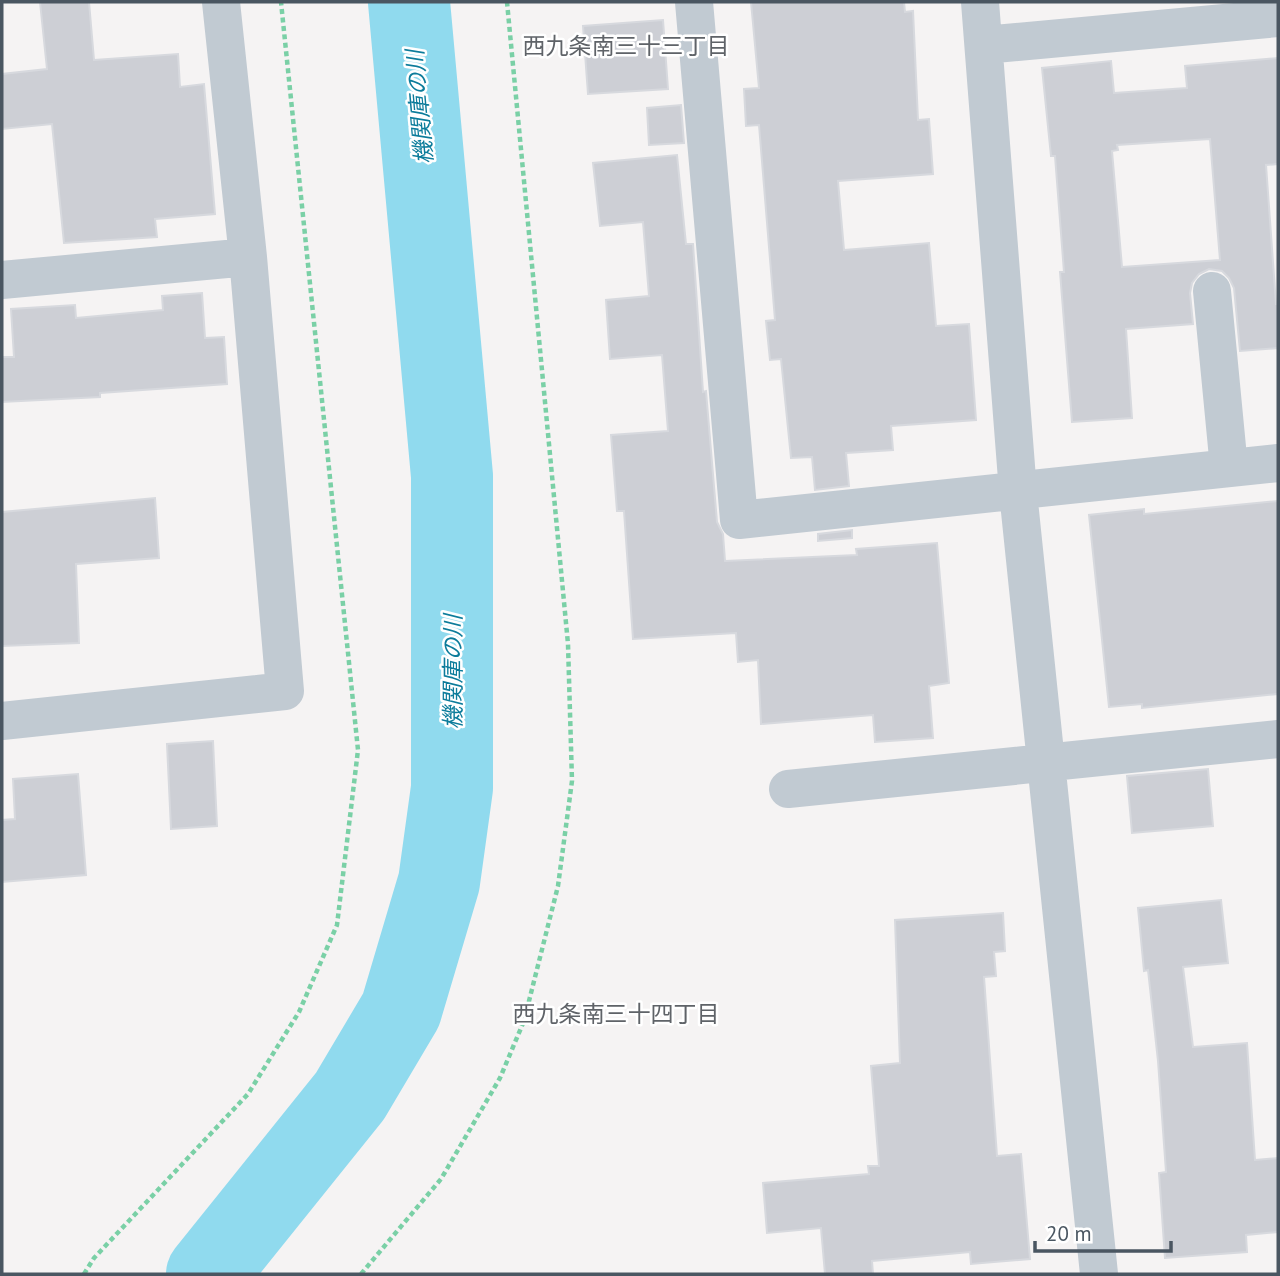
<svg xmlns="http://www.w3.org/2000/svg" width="1280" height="1276" font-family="'PT Sans','Noto Sans JP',sans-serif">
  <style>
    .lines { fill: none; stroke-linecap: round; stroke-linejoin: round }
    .river { stroke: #90daee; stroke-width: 82 }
    .building { fill: #cdcfd5; stroke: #d7d9de; stroke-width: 2; fill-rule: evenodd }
    .path { stroke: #7ad0a6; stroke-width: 4.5; stroke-dasharray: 5 3.5; stroke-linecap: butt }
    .minor { stroke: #c1cad2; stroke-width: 38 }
    .labels { text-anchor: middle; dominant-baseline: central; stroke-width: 5; stroke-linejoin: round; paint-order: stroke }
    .neighbourhood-label { font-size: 23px; fill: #5f6368; stroke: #fff }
    .water-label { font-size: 23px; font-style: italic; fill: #0c7c9b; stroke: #fff }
  </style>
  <rect width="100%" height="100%" fill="#f5f3f3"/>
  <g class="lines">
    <path class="river" d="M 207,1274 L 350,1096 L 401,1010 L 439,882 L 452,788 L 452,476 L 409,2"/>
  </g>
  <path class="building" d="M 40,2 L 89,2 L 94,60 L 178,54 L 180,87 L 204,84 L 215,214 L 155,219 L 157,237 L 64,243 L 52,124 L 2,129 L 2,74 L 47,69 Z
    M 751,2 L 904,2 L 905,12 L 913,11 L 918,120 L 929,119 L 933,174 L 838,181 L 844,250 L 929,243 L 936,326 L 969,324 L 976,420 L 891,426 L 893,450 L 846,453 L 849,486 L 815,490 L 812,457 L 791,458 L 781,359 L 770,360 L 766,321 L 775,320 L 759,125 L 746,126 L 744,89 L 759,88 Z
    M 663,20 L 668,89 L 588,94 L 583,26 Z
    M 1278,58 L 1278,164 L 1266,165 L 1276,304 L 1278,304 L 1278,348 L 1240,351 L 1234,288 L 1229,278 L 1222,271 L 1209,269 L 1199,274 L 1192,283 L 1190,293 L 1193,324 L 1126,329 L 1132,418 L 1072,422 L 1060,272 L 1064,272 L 1055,156 L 1051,156 L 1042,68 L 1111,61 L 1114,93 L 1187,88 L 1185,66 ZM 1210,139 L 1220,260 L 1122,267 L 1112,151 L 1118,150 L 1117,145 Z
    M 681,105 L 684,143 L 649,145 L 647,108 Z
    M 677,155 L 686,244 L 693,244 L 703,392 L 706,391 L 717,522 L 723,534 L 725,561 L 857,555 L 856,549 L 937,543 L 949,683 L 929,686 L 933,738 L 875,742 L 873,715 L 761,724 L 758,660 L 738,662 L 736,633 L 633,639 L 624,511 L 617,511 L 611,435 L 668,431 L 662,355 L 610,359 L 606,300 L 649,296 L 643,222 L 600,226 L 593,163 Z
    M 202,293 L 205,338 L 224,337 L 227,384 L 100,393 L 100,397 L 2,402 L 2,357 L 14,357 L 11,309 L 75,305 L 76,318 L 163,310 L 162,296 Z
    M 155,498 L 159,558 L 76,564 L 79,643 L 2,646 L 2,512 Z
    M 1278,501 L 1278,694 L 1142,708 L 1142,704 L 1109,707 L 1089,515 L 1144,509 L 1144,514 Z
    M 852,530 L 852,538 L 818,541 L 818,534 Z
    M 213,741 L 217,826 L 171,829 L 167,744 Z
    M 1208,769 L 1213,826 L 1132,833 L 1127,776 Z
    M 78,774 L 86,875 L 2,882 L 2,820 L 15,819 L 13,779 Z
    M 1221,900 L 1228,963 L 1183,967 L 1193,1047 L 1247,1043 L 1255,1160 L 1278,1158 L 1278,1232 L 1246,1235 L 1247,1252 L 1165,1258 L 1159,1173 L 1166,1172 L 1158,1061 L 1148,970 L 1144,971 L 1138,908 Z
    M 1003,913 L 1005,951 L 994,952 L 996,976 L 984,977 L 997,1156 L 1021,1154 L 1030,1259 L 971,1264 L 970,1252 L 872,1261 L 873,1274 L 825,1274 L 821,1228 L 767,1233 L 763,1183 L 869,1174 L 868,1166 L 879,1166 L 871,1066 L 900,1063 L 895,920 Z"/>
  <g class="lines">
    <path class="path" d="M 84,1274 L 94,1258 L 248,1094 L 299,1012 L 337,925 L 358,750 L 281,2
      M 361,1274 L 441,1179 L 500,1078 L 529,1009 L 529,1001 L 558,886 L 572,781 L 568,644 L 507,2"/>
    <path class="minor" d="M 694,2 L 739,520 L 1278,463
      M 980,2 L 1018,492 L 1099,1274
      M 984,45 L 1278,18
      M 2,280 L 248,257
      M 1212,291 L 1229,468
      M 2,721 L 285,691 L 248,257 L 221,2
      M 788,789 L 1278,739"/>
  </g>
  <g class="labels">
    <g class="neighbourhood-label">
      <text x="626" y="45">西九条南三十三丁目</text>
      <text x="616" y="1013">西九条南三十四丁目</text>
    </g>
    <g class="water-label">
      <text transform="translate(419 107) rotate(-95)">機関庫の川</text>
      <text transform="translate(452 672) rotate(-90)">機関庫の川</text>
    </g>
  </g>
  <rect width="1280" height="1276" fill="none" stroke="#4a5661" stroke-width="7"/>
  <path d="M1035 1241v10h136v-10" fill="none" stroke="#4a5661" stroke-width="3.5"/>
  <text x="1046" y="1241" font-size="21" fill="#4a5661" stroke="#ffffff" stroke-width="5" paint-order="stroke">20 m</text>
</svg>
